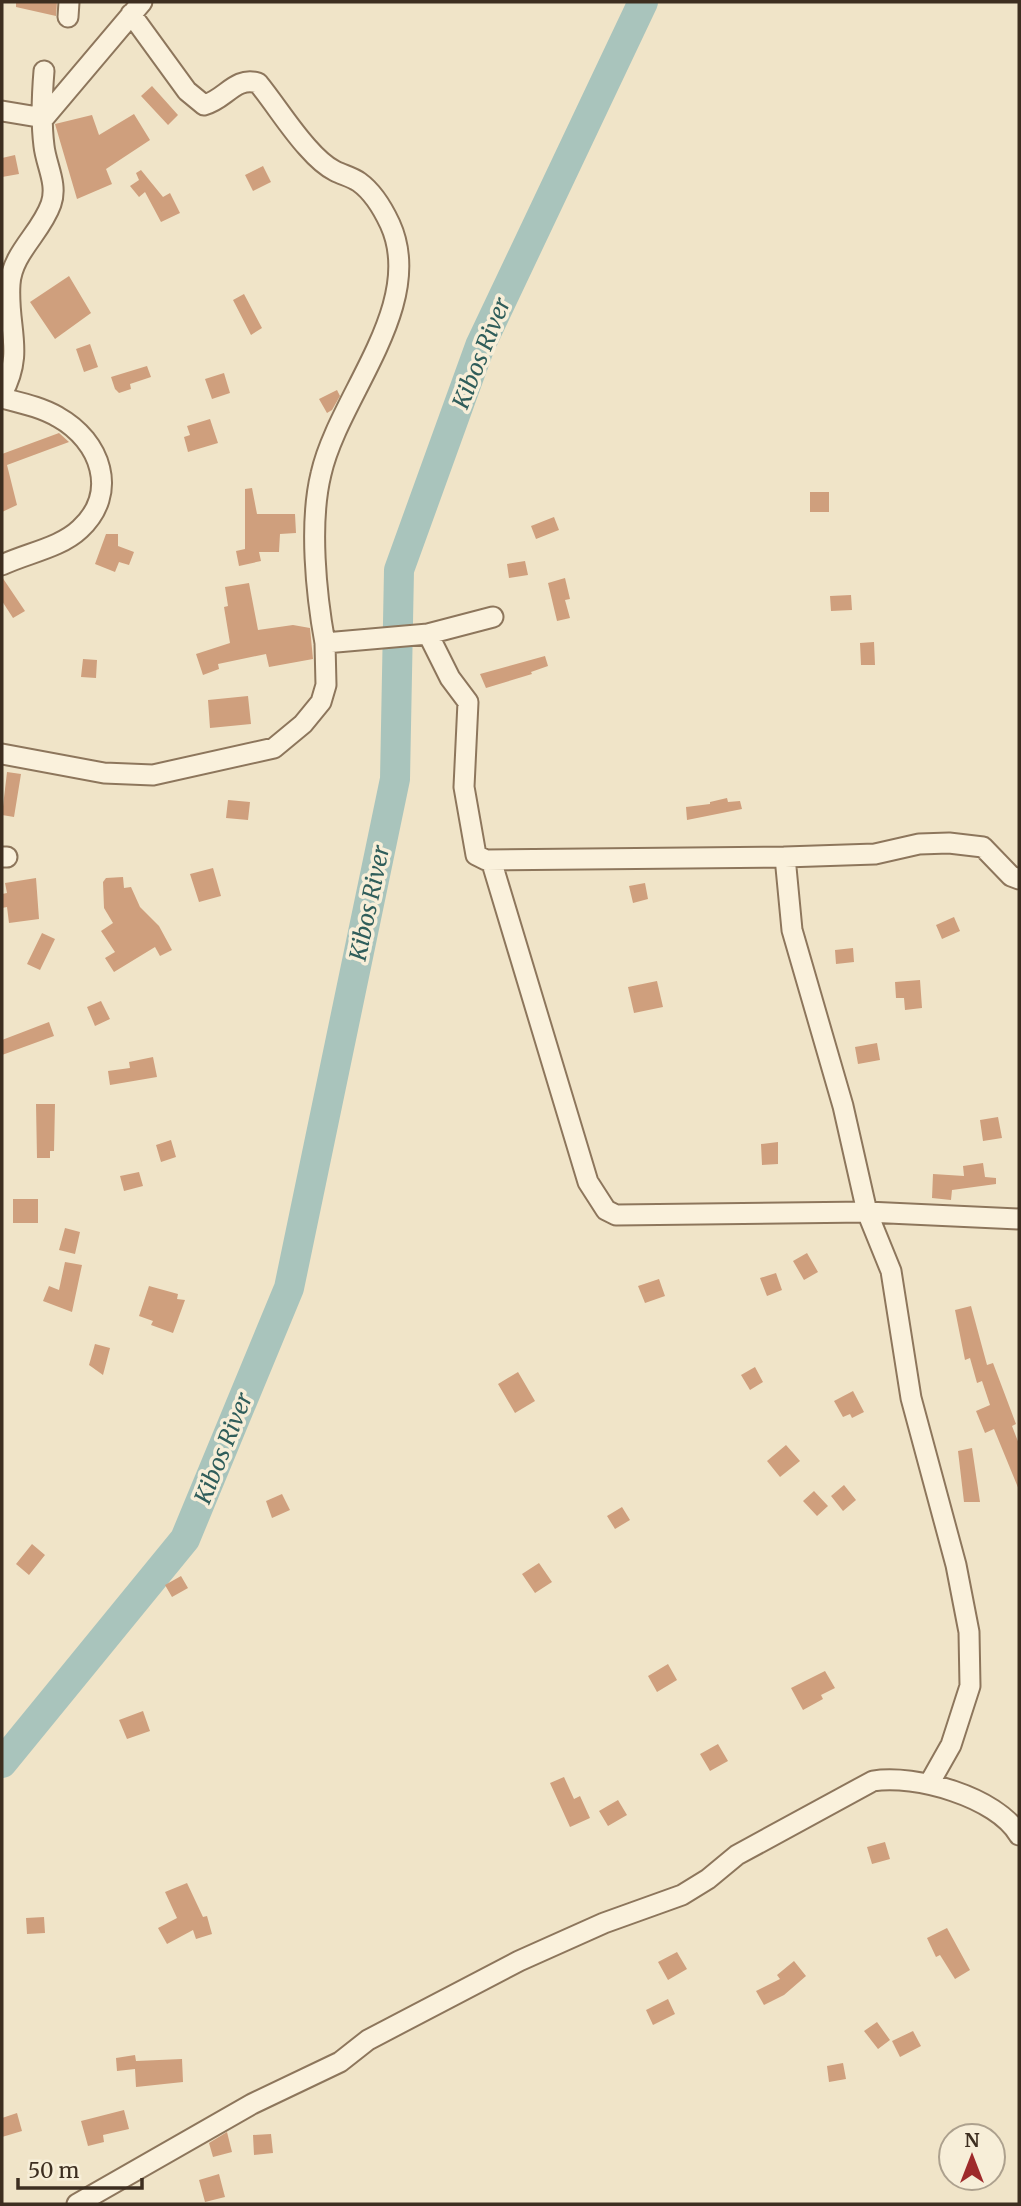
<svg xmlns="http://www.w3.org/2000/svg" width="1021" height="2206" font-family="Merriweather,serif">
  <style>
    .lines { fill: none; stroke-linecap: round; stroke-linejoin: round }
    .river { stroke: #a9c4bc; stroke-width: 30 }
    .building { fill: #cf9f7d }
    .street-casing { stroke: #8d765c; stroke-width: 23 }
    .street { stroke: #faf1dc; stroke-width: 19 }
    .labels { text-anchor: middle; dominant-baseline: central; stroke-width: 7; stroke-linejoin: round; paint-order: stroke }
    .water-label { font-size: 23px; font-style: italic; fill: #2f5d5a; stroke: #f7eed8 }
  </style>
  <rect width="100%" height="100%" fill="#f0e4c8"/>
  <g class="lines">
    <path class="river" d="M 2,1763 L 185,1539 L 289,1288 L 395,779 L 399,570 L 480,346 L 643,2"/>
  </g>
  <path class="building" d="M 16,2 L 57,2 L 56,16 L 16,7 Z
    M 152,86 L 178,115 L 168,125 L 141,96 Z
    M 134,114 L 150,140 L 106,169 L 112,184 L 77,199 L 55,124 L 92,115 L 99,135 Z
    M 15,155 L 19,174 L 2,177 L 2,158 Z
    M 263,166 L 271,182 L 253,191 L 245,175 Z
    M 141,170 L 163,197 L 170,193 L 180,213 L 161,222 L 145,192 L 139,197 L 130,186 L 139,180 L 136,173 Z
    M 69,276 L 91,313 L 55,339 L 30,302 Z
    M 244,294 L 262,328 L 251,335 L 233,300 Z
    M 90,344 L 98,367 L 84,372 L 76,349 Z
    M 147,366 L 151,377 L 130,384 L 131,389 L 119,393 L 115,389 L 111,377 Z
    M 224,373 L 230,393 L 212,399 L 205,379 Z
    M 337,390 L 340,396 L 332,410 L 327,413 L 319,399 Z
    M 210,419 L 218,443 L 188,452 L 184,437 L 190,435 L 187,426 Z
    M 59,433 L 69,442 L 7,465 L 17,505 L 2,512 L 2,454 Z
    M 252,488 L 257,514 L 295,514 L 296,533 L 280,534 L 279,552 L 259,552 L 261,561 L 239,566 L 236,551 L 245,549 L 245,489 Z
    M 810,492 L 829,492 L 829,512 L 810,512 Z
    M 554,517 L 559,530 L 536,539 L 531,526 Z
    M 106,534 L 118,534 L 118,546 L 134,552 L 129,565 L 119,562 L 115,572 L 95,564 Z
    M 525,561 L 528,575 L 509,578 L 507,564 Z
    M 2,577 L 25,611 L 13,618 L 2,601 Z
    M 565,578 L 570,599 L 565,600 L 570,618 L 557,621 L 548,583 Z
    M 249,583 L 258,630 L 293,625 L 310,628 L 313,659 L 269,667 L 266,654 L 218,664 L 219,669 L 203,675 L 196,654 L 230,643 L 224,607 L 228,606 L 225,587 Z
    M 851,595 L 852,610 L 831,611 L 830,596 Z
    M 874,642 L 875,665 L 861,665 L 860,643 Z
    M 545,656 L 548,666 L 531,672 L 532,674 L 486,688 L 480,674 Z
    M 83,659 L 97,660 L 96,678 L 81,677 Z
    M 248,696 L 251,724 L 210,728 L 208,700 Z
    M 7,772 L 21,774 L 14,817 L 2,815 Z
    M 727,798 L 728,802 L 740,801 L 742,809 L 687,820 L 686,807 L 710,804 L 710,802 Z
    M 228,800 L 250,802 L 248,820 L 226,818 Z
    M 213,868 L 221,896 L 199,902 L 190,874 Z
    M 123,877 L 124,888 L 131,887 L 140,907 L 159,926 L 172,950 L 160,956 L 155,947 L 114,972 L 105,958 L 115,952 L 101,931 L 113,923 L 104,908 L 103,882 L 106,878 Z
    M 36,878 L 39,919 L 9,923 L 7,907 L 2,908 L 2,894 L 7,893 L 5,883 Z
    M 645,883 L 648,899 L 633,903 L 629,886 Z
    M 954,917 L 960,931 L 942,939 L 936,925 Z
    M 42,933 L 55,939 L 40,970 L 27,964 Z
    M 853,948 L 854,962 L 836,964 L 835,950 Z
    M 920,980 L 922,1008 L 905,1010 L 904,998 L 896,998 L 895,982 Z
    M 657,981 L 663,1007 L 634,1013 L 628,987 Z
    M 101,1001 L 110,1019 L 95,1026 L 87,1007 Z
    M 49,1022 L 54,1036 L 2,1055 L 2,1040 Z
    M 877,1043 L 880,1060 L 858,1064 L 855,1047 Z
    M 153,1057 L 157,1077 L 110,1085 L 108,1071 L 130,1068 L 129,1062 Z
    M 36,1104 L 55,1104 L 54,1151 L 50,1151 L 50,1158 L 37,1158 Z
    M 998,1117 L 1002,1138 L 983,1141 L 980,1120 Z
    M 171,1140 L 176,1157 L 161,1162 L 156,1145 Z
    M 778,1142 L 778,1164 L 762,1165 L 761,1144 Z
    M 983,1163 L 985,1177 L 996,1178 L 996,1184 L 952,1190 L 951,1200 L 932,1198 L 933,1174 L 964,1176 L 963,1166 Z
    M 139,1172 L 143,1186 L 124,1191 L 120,1176 Z
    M 13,1199 L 38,1199 L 38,1223 L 13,1223 Z
    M 65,1228 L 80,1232 L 75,1254 L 59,1250 Z
    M 807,1253 L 818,1272 L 804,1280 L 793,1261 Z
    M 65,1262 L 82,1265 L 72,1312 L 43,1301 L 49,1286 L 59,1290 Z
    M 776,1273 L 782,1290 L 767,1296 L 760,1278 Z
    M 659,1279 L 665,1296 L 645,1303 L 638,1286 Z
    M 149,1286 L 178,1294 L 177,1299 L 185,1300 L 173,1333 L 151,1325 L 153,1321 L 139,1316 Z
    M 971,1306 L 987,1365 L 993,1363 L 1016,1424 L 1012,1426 L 1019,1444 L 1019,1490 L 994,1429 L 985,1433 L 976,1411 L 990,1405 L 982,1381 L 977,1383 L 970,1358 L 965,1360 L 955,1310 Z
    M 95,1344 L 110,1348 L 103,1375 L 89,1365 Z
    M 755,1367 L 763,1382 L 750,1390 L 741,1375 Z
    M 518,1372 L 535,1401 L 515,1413 L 498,1384 Z
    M 853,1391 L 864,1412 L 852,1418 L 850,1414 L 843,1417 L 834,1401 Z
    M 786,1445 L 800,1461 L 780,1477 L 767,1461 Z
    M 972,1448 L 980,1502 L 964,1502 L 958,1451 Z
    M 844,1485 L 856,1500 L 843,1511 L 831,1496 Z
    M 814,1491 L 828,1506 L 817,1516 L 803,1501 Z
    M 282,1494 L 290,1510 L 272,1518 L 266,1501 Z
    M 622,1507 L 630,1520 L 615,1529 L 607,1516 Z
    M 32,1544 L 45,1555 L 29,1575 L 16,1564 Z
    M 539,1563 L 552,1582 L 535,1593 L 522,1574 Z
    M 181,1576 L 188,1588 L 172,1597 L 165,1585 Z
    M 668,1664 L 677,1680 L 657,1692 L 648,1676 Z
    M 825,1671 L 835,1688 L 821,1695 L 823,1699 L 803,1710 L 791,1688 Z
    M 143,1711 L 150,1731 L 127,1739 L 119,1720 Z
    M 718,1744 L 728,1761 L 710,1771 L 700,1754 Z
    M 564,1777 L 574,1799 L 580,1796 L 590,1818 L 570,1827 L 550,1783 Z
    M 618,1800 L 627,1815 L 608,1826 L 599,1811 Z
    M 885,1842 L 890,1859 L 872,1864 L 867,1847 Z
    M 187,1883 L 203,1917 L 207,1916 L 212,1934 L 196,1939 L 193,1930 L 167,1944 L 158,1928 L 177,1918 L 165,1892 Z
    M 44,1917 L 45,1933 L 27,1934 L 26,1918 Z
    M 947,1928 L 970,1970 L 955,1979 L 940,1955 L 936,1957 L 927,1938 Z
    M 677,1952 L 687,1969 L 668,1980 L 658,1962 Z
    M 794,1961 L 806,1976 L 784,1995 L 764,2005 L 756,1991 L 780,1979 L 777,1975 Z
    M 668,1999 L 675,2014 L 653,2025 L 646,2010 Z
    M 877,2022 L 890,2040 L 878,2049 L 864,2031 Z
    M 913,2031 L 921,2046 L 900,2057 L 892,2041 Z
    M 135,2055 L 136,2061 L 182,2059 L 183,2082 L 136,2087 L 135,2069 L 117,2071 L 116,2058 Z
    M 843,2063 L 846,2079 L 829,2082 L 827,2066 Z
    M 124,2110 L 129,2129 L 103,2135 L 104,2142 L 88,2146 L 81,2121 Z
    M 17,2113 L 22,2131 L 2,2137 L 2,2118 Z
    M 227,2132 L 232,2152 L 213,2157 L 209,2143 Z
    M 271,2134 L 273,2153 L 254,2155 L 253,2135 Z
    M 219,2174 L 225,2197 L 205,2202 L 199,2180 Z"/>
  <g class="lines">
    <g class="street-casing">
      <path id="street" d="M 131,14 L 187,91 L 204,105 C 225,100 235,76 258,83 C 275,104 289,127 307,147 C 314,155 325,166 335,171 C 343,175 352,177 359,182 C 373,192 383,209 390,224 C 427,305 338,397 321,474 C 309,523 316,594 325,643
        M 68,17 L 69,2
        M 2,111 L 44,118
        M 44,118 L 142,2
        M 2,394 C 25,352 7,328 10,284 C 12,253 41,233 51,204 C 58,184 46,165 44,146 C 41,122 42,95 44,71
        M 2,398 C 21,403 41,407 58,417 C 101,441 119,493 80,529 C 60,548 27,553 2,565
        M 428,634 L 450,678 L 468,702 L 464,787 L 476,855 L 486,860 L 785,857 L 875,854 L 919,844 L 949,843 L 983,847 L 1011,876 L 1019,879
        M 2,754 L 104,773 L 153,775 L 274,748 L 303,724 L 321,702 L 326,685 L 325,643 L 428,634 L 493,617
        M 2,857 L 7,857
        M 785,857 L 792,930 L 843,1106 L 867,1212 L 891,1271 L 911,1398 L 956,1565 L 969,1632 L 970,1686 L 951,1745 L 929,1784
        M 491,860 L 588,1182 L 606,1210 L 616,1215 L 867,1212 L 1019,1219
        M 77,2204 L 252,2104 L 340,2062 L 368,2040 L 519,1961 L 604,1923 L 682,1895 L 708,1879 L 737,1855 L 873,1781 C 915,1774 997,1797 1019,1835"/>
    </g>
    <use href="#street" class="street"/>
  </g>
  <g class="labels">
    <g class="water-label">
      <text transform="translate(481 353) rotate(-68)">Kibos River</text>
      <text transform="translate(369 903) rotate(-78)">Kibos River</text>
      <text transform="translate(223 1448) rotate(-68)">Kibos River</text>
    </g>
  </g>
  <rect width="1021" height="2206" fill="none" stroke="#3d2e20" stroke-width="7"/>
  <g transform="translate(972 2157)"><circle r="33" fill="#f7eed8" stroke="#ada18e" stroke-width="2"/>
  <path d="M0-5L12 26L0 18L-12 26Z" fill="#9e2a2b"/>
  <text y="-10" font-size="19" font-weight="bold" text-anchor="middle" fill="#3d2e20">N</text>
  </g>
  <path d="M18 2178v10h124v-10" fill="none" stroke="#3d2e20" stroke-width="3.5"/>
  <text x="28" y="2178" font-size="21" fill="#3d2e20" stroke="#f7eed8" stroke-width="5" paint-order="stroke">50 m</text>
</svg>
